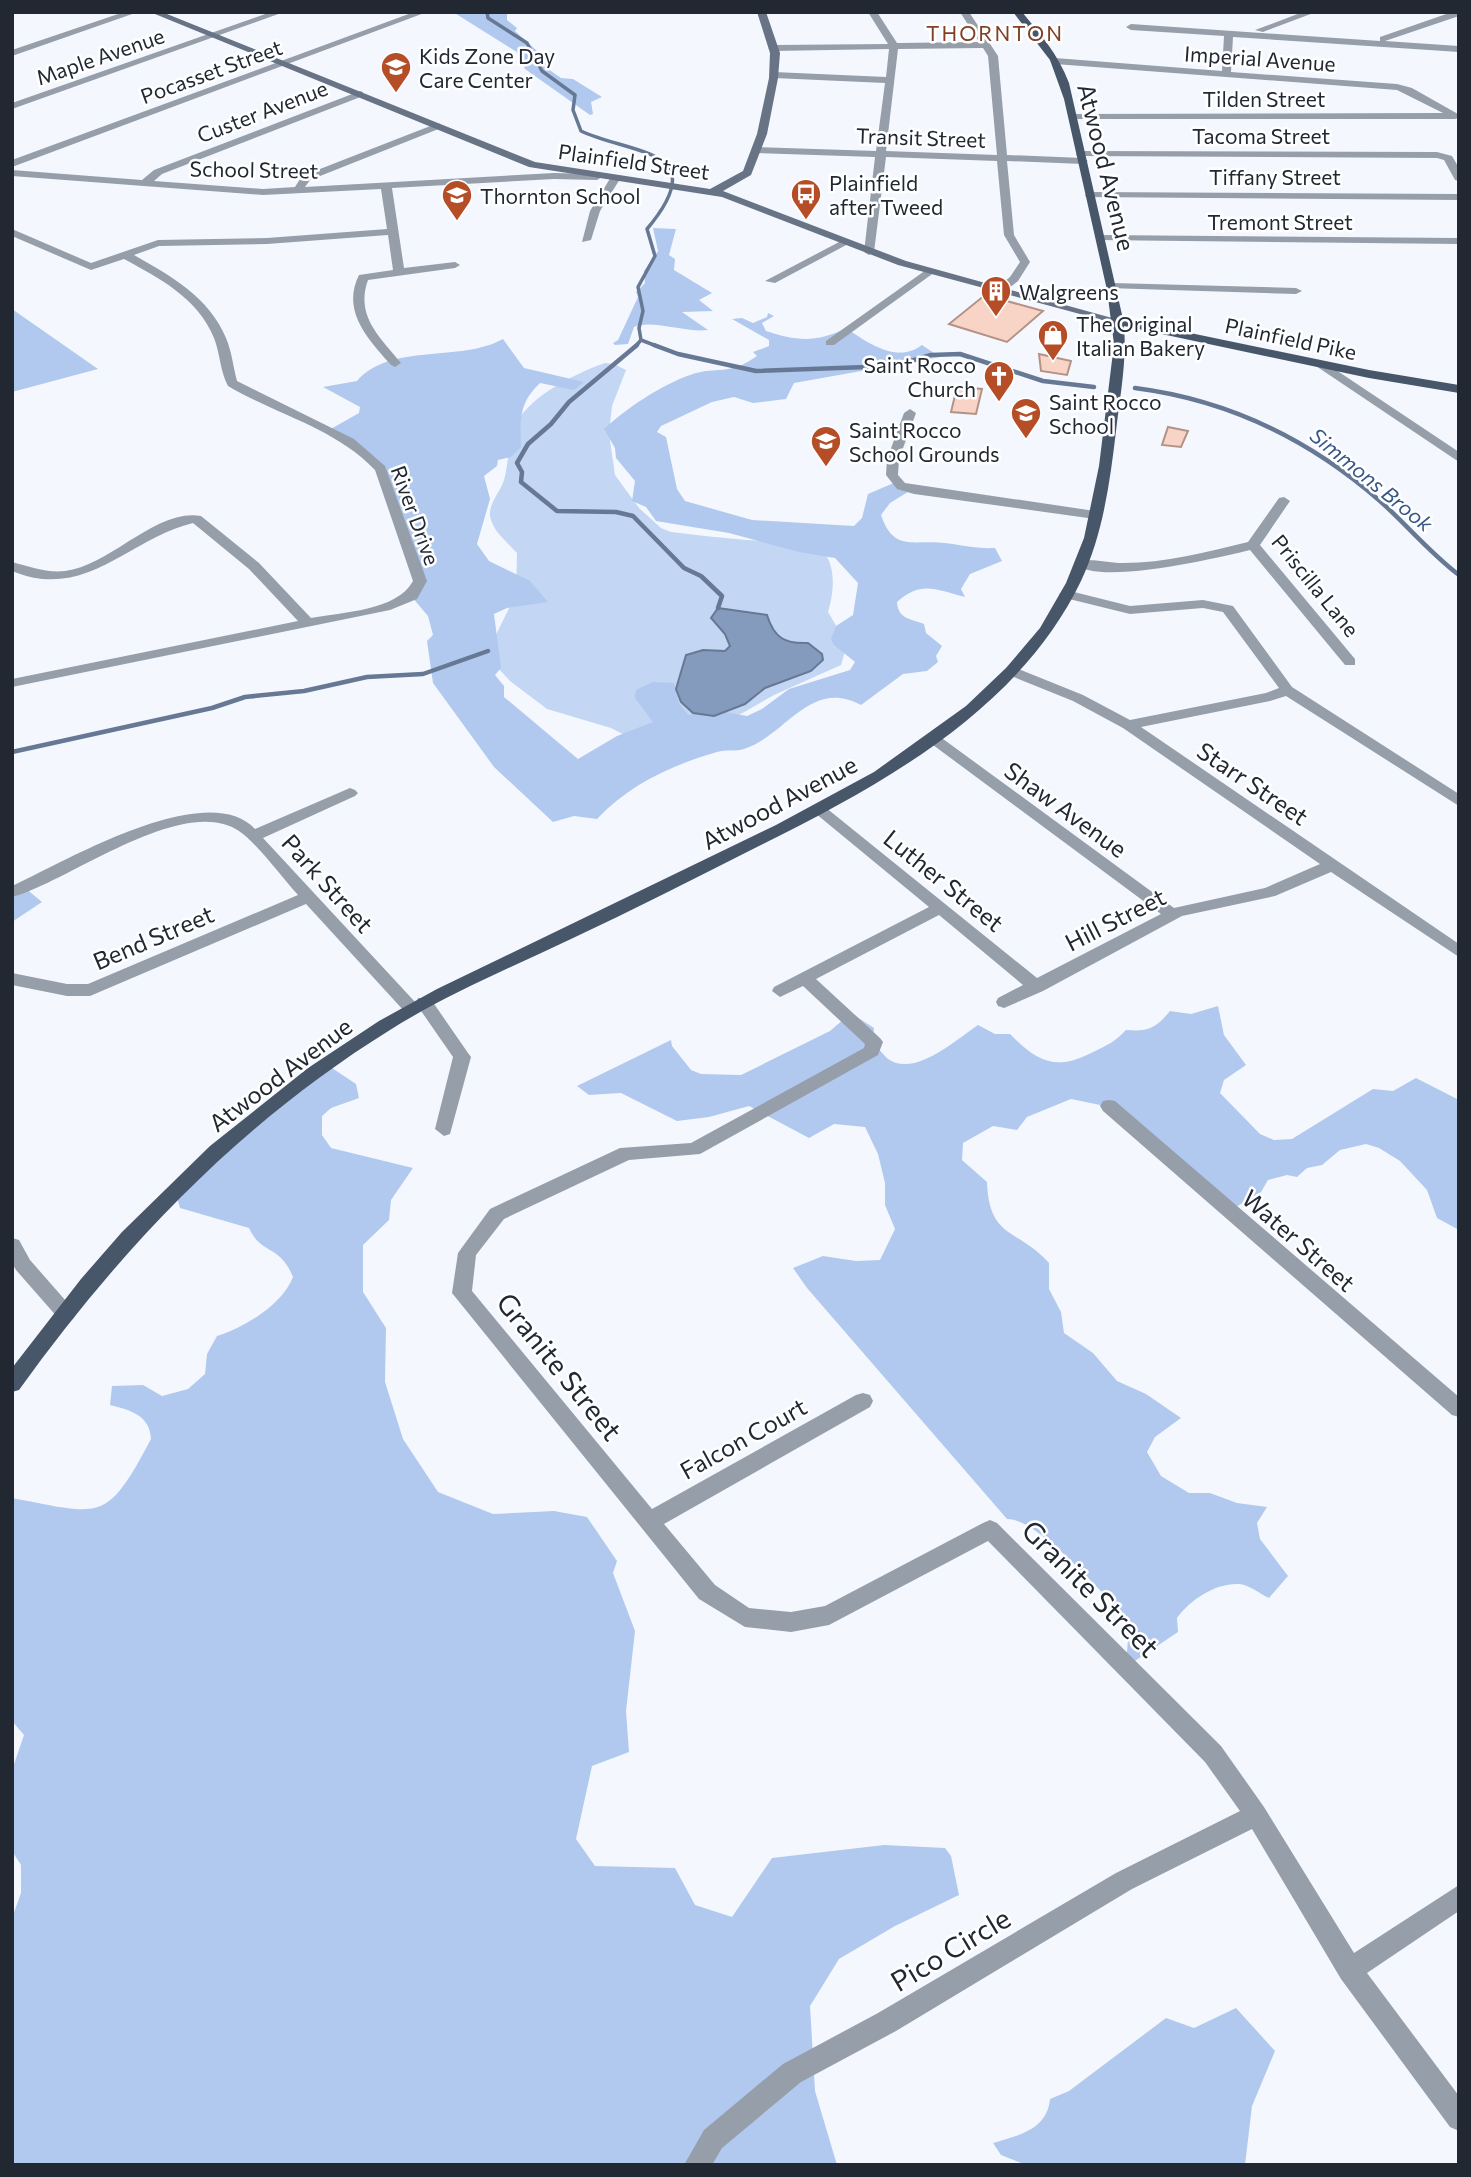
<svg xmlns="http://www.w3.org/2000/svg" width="1471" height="2177" font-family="Commissioner,sans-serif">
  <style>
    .green { fill: #c3d6f3 }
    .forest { fill: #b1c9ee }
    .water { fill: #849bbe; stroke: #667894; stroke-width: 2 }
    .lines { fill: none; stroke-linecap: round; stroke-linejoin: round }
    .stream-far1 { stroke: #667894; stroke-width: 3.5 }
    .stream { stroke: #667894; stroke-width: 4.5 }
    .building { fill: #f8d4c7; stroke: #b49286; stroke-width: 2 }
    .street { fill: #969eaa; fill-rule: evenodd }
    .secondary { fill: #687485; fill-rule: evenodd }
    .primary { fill: #48566a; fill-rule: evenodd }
    .labels { text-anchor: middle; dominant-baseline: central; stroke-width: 5; stroke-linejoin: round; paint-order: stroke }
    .far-neighbourhood-label { font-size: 21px; letter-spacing: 2px; fill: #823f27; stroke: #fff }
    .far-poi-label { font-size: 21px; fill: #212832; stroke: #fff; text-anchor: start }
    .far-street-label { font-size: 21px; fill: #212832; stroke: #fff }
    .far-water-label { font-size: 21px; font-style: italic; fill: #385888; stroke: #fff }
    .street-label { font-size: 24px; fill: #212832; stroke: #fff }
    .near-street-label { font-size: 28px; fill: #212832; stroke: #fff }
  </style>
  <rect width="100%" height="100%" fill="#f4f8fe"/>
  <path class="green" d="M 605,363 L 614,364 L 626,370 L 612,406 L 609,434 L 615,475 L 639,508 L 661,528 L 671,532 C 697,535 722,538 747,540 C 768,542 799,535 817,547 C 838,559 834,593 828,612 L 847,644 L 841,665 L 774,695 L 739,715 L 638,742 L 611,728 L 547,709 L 510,681 L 489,658 L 488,651 L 516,594 L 517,553 C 508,543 495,533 491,520 C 486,506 500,493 504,480 C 509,463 508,438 517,422 C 532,395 576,373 605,363 Z"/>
  <path class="forest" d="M 453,12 L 507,12 L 507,20 L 517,28 L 515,31 L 536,50 L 551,71 L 561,78 L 573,79 L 602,97 L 591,102 L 593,114 L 590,115 L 525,69 L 517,52 Z
    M 653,228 L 676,229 L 669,255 L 675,259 L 674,270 L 712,293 L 699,300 L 713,311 L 682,312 L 708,330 C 686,333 652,319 634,327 L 628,344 L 615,345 L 613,343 L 618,340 L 638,297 L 636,292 L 645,283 L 644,271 L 658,251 Z
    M 12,309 L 98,369 L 12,392 Z
    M 768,313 L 774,316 L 762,323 L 766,331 C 796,341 817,343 846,328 C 868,343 897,364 922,345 L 940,357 L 794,383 L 786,399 L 753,403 L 734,397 L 712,402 L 661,426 L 657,432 L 666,437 L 677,489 L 685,501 L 752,520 L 854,526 L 862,518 L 868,494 L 896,482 L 911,490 L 890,503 L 881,515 C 894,553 914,539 945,543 C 962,545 977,549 995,548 L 1002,561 L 970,574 L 961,589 L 965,597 C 936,590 922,580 897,602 C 898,619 911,619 924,624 L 926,633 L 942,646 L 936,656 L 938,662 L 927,671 L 903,674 L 861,705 C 810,678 787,735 744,749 C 736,752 726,749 717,752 C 672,765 630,784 597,819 L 574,816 L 553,822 L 494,767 L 433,683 L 427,641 L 433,635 L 428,616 L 411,596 L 418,581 L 381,472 L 329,430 L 359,413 L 360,407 L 323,387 L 357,381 C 391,342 460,363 503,339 L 524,368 L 584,382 L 574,390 L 540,383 C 519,403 520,419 521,447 L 511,457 L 498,460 L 497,466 L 484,476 L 490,499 L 477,544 L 489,561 L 530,581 L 548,602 L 507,608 L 494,614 L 501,668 L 495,675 L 504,686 L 504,697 L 578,759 L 617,736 L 653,722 L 635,698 L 636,690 L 653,682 L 674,683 L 679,703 L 688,715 L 714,710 L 747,716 L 762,709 L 789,689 L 850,670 L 855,662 L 834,645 L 831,639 L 836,626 L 853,615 L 858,583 L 835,558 L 799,552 L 729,533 L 656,521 L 646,507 L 632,501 L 635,481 L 616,458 L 615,448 L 604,429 C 627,408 661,385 690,375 C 719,365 727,377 757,356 L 753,352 L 769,346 L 769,340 L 732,319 L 742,318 L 753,323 L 767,317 Z
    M 24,887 L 42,902 L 12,922 L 12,892 Z
    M 1218,1006 L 1224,1035 L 1246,1065 L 1224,1080 L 1220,1093 L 1260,1134 L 1274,1140 L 1292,1139 L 1373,1089 L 1393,1091 L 1416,1078 L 1459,1100 L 1459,1230 L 1437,1218 L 1427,1190 L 1400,1161 L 1379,1148 L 1366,1144 L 1340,1150 L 1322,1165 L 1307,1168 L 1297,1177 L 1287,1175 L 1268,1180 L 1261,1192 L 1231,1210 L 1105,1106 L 1071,1099 L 1027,1117 L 1017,1130 L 993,1126 L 963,1143 L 962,1160 L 987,1182 C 989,1239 1017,1228 1049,1263 L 1049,1289 L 1061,1312 L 1064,1333 L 1093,1353 L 1117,1381 L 1146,1394 L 1181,1418 L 1155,1437 L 1147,1452 L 1161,1476 L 1189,1493 L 1210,1493 L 1237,1503 L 1267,1507 L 1257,1523 L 1260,1539 L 1288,1576 L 1269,1598 C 1260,1594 1248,1584 1239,1584 C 1215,1583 1190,1600 1177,1618 L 1178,1632 L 1126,1667 L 1129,1624 L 1125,1616 C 1101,1593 1039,1519 1007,1519 L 807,1288 L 793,1268 L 823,1256 L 856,1261 L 880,1260 L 895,1229 L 885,1205 L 885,1183 L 878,1154 L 865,1127 L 834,1124 L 809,1138 L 749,1106 L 709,1117 L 677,1121 L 621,1093 L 589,1095 L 577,1086 L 671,1040 L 672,1046 L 691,1070 L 701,1074 L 741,1075 L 830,1031 L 851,1013 L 874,1028 L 873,1042 C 878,1047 883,1055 888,1059 C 915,1078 957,1039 978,1025 L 995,1034 L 1010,1034 C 1038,1063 1057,1071 1093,1052 C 1106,1046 1116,1041 1126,1030 C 1148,1032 1156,1028 1170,1011 L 1191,1014 Z
    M 329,1066 L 356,1084 L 359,1098 L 331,1108 L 322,1116 L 322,1135 L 331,1148 L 413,1168 L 391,1200 L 389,1220 L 363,1245 L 363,1292 L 386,1328 L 385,1382 L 403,1439 L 438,1492 L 493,1514 L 554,1511 L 587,1517 L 617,1561 L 613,1573 L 635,1631 L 626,1711 L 629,1752 L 592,1766 L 576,1839 L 595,1866 L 675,1868 L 695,1905 L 732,1917 L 772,1858 L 884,1845 L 945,1848 L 951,1856 L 959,1895 L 895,1926 L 839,1959 L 810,2006 L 815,2091 L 837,2165 L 12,2165 L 12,1918 L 21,1893 L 21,1865 L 12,1851 L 12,1770 L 24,1735 L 12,1721 L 12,1498 C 102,1515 106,1524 151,1439 C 150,1415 130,1410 110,1405 L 112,1386 L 143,1385 L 162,1396 L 188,1389 L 205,1374 L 207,1354 L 217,1336 C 244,1328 283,1304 293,1277 C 279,1243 262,1256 249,1228 L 180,1208 L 174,1188 Z
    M 1236,2008 L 1275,2051 L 1252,2106 L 1245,2165 L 1026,2165 L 1001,2155 L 993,2143 C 1019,2135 1047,2130 1050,2099 L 1069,2091 L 1166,2018 L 1194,2028 Z"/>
  <path class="water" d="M 718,608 L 767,615 C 774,638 785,644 808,643 L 822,654 L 823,660 L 811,671 L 765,688 L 745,704 L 714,716 L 693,713 L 681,702 L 676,689 L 686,655 L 703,650 L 725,651 L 730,646 L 725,634 L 711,618 Z"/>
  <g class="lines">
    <path class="stream-far1" d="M 487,12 L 488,18 L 527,43 L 542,71 L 575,95 L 573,110 L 581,131 C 632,155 715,148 647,229 L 655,256 L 638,287 L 643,311 L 639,328 L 641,340 L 635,347
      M 641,340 L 659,347"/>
    <path class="stream" d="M 637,345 L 569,402 L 551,424 L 528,444 L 517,463 L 522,472 L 521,482 L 557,511 L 616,512 L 633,516 L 684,568 L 701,576 L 722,596 L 718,608
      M 654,345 L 678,354 L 756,371 L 894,366 L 931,355 L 960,354 L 1043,381 L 1094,387
      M 1135,388 C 1229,400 1309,439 1380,501 C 1407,525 1430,553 1459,575
      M 12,752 L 212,708 L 245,697 L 304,691 L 367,677 L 423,674 L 488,651"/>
  </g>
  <path class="building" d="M 985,295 L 1043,311 L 1007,342 L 949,324 Z
    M 1039,354 L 1071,361 L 1067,375 L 1041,371 Z
    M 957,387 L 982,389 L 976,414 L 951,412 Z
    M 1168,427 L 1188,431 L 1181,447 L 1162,445 Z"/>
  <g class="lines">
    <path class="street" d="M 124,12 L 138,12 L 12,56 L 12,50 Z
      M 271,12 L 284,12 L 12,109 L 12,103 Z
      M 414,12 L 427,12 L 12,167 L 12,160 Z
      M 868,12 L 877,12 L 897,43 L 979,42 L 960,12 L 969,12 L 998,56 L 1007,155 L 1083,158 L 1088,161 L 1083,164 L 1007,161 L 1014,235 L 1030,262 L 1018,281 L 1004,292 L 994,290 L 1010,277 L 1020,262 L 1004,235 L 997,161 L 886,157 L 874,252 L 869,255 L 864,252 L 875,157 L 758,153 L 753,150 L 758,147 L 876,151 L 885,83 L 774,78 L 769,75 L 774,72 L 886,77 L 889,49 L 773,51 L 768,48 L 773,45 L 888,44 ZM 983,48 L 988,56 L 997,155 L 886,151 L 898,49 Z
      M 1303,12 L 1316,12 L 1263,32 L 1255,30 Z
      M 1452,12 L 1459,12 L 1459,16 L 1385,41 L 1459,46 L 1459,52 L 1233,37 L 1231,72 L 1397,84 L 1412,88 L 1458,114 L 1458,118 L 1455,119 L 1072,119 L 1069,118 L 1069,114 L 1443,113 L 1397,90 L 1055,64 L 1050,61 L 1055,58 L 1222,71 L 1224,36 L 1131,30 L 1126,27 L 1131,24 L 1380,41 L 1380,37 Z
      M 360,91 L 363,92 L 363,96 L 162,174 L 154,181 L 263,189 L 295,187 L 302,176 L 438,123 L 443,126 L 441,128 L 310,180 L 305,187 L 554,173 L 597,174 L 602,177 L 597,180 L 554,179 L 392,188 L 404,268 L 455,262 L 460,265 L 455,268 L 368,280 C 355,316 380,337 401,363 L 395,367 L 391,365 C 368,339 341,311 359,275 L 393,270 L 388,235 L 267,244 L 159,246 L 134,255 C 171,276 209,297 226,338 C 232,352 233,367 237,381 L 354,439 L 385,466 L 427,581 L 417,599 L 390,610 L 12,687 L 12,679 L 298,621 L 249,569 L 193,523 C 129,538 86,602 12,571 L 12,562 C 31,567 46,573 65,571 C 110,566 156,508 201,516 L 259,563 L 311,618 C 342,612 397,611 413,581 L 375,470 C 335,428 277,415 228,386 C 220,371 220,353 214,338 C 198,298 159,278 124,259 L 91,270 L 12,236 L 12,229 L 91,263 L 158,240 L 267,238 L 387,229 L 381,189 L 263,195 L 12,176 L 12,170 L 142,180 L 154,170 Z
      M 1081,151 L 1437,152 L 1452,156 L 1459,168 L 1459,181 L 1455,180 L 1444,160 L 1437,158 L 1077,156 L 1076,154 Z
      M 611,177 L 620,179 L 600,211 L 591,240 L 582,242 L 590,211 Z
      M 1090,192 L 1459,194 L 1459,200 L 1086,197 L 1085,195 Z
      M 1101,235 L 1459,238 L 1459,244 L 1097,240 L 1097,236 Z
      M 841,241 L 850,243 L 775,283 L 765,281 Z
      M 926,270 L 935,272 L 834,345 L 826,345 L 826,341 Z
      M 1112,283 L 1296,288 L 1302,291 L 1296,294 L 1108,288 L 1106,286 Z
      M 1316,362 L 1324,362 L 1459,452 L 1459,462 L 1316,366 Z
      M 910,409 L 916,413 L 899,459 L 898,475 L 905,483 L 1095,511 L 1101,515 L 1095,519 L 914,494 L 897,489 L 886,475 L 887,459 L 904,413 Z
      M 1284,497 L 1290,501 L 1260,545 L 1355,659 L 1355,665 L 1345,665 L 1250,550 C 1217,558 1100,586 1074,564 C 1084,556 1109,563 1123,563 C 1165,563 1207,552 1248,542 L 1279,498 Z
      M 1066,590 L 1130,606 L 1203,600 L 1233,606 L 1292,687 L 1459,794 L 1459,806 L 1286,696 L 1270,701 L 1141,727 L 1459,944 L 1459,957 L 1331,872 L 1275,896 L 1182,916 L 1043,991 L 1004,1008 L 998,1006 L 996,1002 L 998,998 L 1023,985 L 939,915 L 816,979 L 880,1038 L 883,1042 L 878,1055 L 700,1154 L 629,1160 L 504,1219 L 476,1255 L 472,1291 L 652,1509 L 856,1395 L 863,1393 L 870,1395 L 873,1401 L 870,1407 L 664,1524 L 715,1585 L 749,1608 L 791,1612 L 825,1606 L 983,1523 L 990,1520 L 997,1523 L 1221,1746 L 1264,1807 L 1354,1953 L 1459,1885 L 1459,1911 L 1367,1973 L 1459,2096 L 1459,2131 L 1450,2127 L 1341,1979 L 1252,1829 L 1132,1889 L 896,2031 L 801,2082 L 722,2148 L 712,2165 L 684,2165 L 704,2130 L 783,2064 L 878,2013 L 1116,1873 L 1240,1811 L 1205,1762 L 988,1541 L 829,1625 L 791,1632 L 745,1627 L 699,1599 L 452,1293 L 458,1253 L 490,1209 L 620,1148 L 691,1143 L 864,1048 L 865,1044 L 803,986 L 780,997 L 772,991 L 774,987 L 929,907 L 815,813 L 812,810 L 815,807 L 825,807 L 1037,978 L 1161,914 L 929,742 L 929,736 L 939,736 L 1174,908 L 1265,888 L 1320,864 L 1123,728 L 1073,701 L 1006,674 L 1006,668 L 1016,668 L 1083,695 L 1130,720 L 1266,693 L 1279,688 L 1223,612 L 1203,608 L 1130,614 L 1061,597 L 1059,594 Z
      M 350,788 L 355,790 L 358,793 L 355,796 L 263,838 L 416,1003 L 418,998 L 430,998 L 468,1053 L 471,1057 L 450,1134 L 444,1136 L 435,1129 L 453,1057 L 419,1008 L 411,1014 L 405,1012 L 306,904 L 90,996 L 67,996 L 12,985 L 12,973 L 67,984 L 88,984 L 298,895 C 282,878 257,843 239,831 C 183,793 68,882 12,897 L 12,886 C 63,863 206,777 255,829 Z
      M 1109,1100 L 1115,1101 L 1459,1397 L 1459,1417 L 1452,1415 L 1103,1111 L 1100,1106 L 1103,1101 Z
      M 12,1238 L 19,1240 L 30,1260 L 73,1309 L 76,1314 L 73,1319 L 66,1322 L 59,1319 L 16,1270 L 12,1263 Z"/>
    <path class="secondary" d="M 150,12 L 162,12 L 535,162 L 710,189 L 743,171 L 757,134 L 769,78 L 770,53 L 757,12 L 766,12 L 780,53 L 778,78 L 767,134 L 751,175 L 723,191 L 906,261 L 1123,321 L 1117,324 L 898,265 L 722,197 L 529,167 Z"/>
    <path class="primary" d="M 1013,12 L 1022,12 C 1041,35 1058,54 1069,83 L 1123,319 L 1369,370 L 1459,385 L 1459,393 L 1369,378 L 1124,326 C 1127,361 1120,396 1116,431 C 1110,482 1103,534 1081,581 C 1018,712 878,787 753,849 C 693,879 633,910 571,939 C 510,968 447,994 390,1030 C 240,1123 121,1248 19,1390 L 12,1392 L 12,1368 L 81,1279 L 122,1232 L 210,1146 L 308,1068 L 379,1021 L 437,989 L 776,825 L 874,772 L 966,706 L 1006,668 L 1040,628 L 1066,583 L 1084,538 L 1099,466 L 1114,344 L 1107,290 L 1064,99 L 1050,60 Z"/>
  </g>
  <defs>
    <g id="school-pin" transform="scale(1.575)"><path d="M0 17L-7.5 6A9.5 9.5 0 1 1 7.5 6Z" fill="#b54e27" stroke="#fff"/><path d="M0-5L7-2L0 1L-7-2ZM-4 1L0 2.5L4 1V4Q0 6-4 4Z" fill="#fff"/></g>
    <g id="bus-pin" transform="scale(1.575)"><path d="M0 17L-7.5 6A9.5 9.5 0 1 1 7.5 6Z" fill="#b54e27" stroke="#fff"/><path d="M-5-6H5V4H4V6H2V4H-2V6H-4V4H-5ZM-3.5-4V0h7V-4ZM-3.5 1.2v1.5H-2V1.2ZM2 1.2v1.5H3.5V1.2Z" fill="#fff"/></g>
    <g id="building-pin" transform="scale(1.575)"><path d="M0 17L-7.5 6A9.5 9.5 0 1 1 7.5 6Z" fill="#b54e27" stroke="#fff"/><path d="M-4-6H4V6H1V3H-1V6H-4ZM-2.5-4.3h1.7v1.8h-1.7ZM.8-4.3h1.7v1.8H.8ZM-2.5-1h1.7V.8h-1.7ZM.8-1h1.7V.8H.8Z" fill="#fff"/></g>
    <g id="shop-pin" transform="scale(1.575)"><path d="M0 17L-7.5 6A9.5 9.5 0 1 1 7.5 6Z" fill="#b54e27" stroke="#fff"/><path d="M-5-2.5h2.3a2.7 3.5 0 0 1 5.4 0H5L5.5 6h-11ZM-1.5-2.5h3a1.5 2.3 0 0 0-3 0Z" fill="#fff"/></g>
    <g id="church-pin" transform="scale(1.575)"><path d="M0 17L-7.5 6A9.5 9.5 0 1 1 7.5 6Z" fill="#b54e27" stroke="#fff"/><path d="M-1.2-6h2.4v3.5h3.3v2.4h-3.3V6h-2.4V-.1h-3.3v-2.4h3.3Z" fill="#fff"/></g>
  </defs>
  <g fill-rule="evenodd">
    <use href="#school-pin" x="396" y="67"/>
    <use href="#bus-pin" x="806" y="194"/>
    <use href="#school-pin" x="457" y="195"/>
    <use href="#building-pin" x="996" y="291"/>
    <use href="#shop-pin" x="1053" y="335"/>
    <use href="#church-pin" x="999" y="376"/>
    <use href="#school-pin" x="1026" y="413"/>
    <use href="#school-pin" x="826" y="441"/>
  </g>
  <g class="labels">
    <g class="far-neighbourhood-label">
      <text x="995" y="32">THORNTON</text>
    </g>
    <g class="far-poi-label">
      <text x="419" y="55">Kids Zone Day<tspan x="419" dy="24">Care Center</tspan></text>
      <text x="829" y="182">Plainfield<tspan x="829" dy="24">after Tweed</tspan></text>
      <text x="480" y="195">Thornton School</text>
      <text x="1019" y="291">Walgreens</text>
      <text x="1076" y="323">The Original<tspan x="1076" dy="24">Italian Bakery</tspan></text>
      <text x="976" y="364" text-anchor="end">Saint Rocco<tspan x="976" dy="24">Church</tspan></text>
      <text x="1049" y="401">Saint Rocco<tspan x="1049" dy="24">School</tspan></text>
      <text x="849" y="429">Saint Rocco<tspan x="849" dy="24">School Grounds</tspan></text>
    </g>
    <g class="far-street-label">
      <text transform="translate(100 56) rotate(-19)">Maple Avenue</text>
      <text transform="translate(1260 58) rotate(4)">Imperial Avenue</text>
      <text transform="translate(211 71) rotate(-20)">Pocasset Street</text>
      <text x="1264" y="98">Tilden Street</text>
      <text transform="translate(262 111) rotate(-21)">Custer Avenue</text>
      <text x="1261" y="135">Tacoma Street</text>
      <text transform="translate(921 137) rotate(2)">Transit Street</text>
      <text transform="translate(634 161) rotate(8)">Plainfield Street</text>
      <text transform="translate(254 169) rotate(1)">School Street</text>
      <text x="1275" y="176">Tiffany Street</text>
      <text x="1280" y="221">Tremont Street</text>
      <text transform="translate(1291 338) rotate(12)">Plainfield Pike</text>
      <text transform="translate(416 515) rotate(70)">River Drive</text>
      <text transform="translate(1316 585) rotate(51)">Priscilla Lane</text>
    </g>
    <g class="far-water-label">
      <text transform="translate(1372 479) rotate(39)">Simmons Brook</text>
    </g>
    <g class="street-label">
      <text transform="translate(1107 167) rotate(76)">Atwood Avenue</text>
      <text transform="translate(1253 783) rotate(34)">Starr Street</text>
      <text transform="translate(779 802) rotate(-28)">Atwood Avenue</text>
      <text transform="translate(1066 809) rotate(36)">Shaw Avenue</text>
      <text transform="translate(944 880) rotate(39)">Luther Street</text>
      <text transform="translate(328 883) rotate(48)">Park Street</text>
      <text transform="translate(1115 919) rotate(-27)">Hill Street</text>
      <text transform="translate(153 937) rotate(-23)">Bend Street</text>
      <text transform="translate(280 1074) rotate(-37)">Atwood Avenue</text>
      <text transform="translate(1299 1240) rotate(41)">Water Street</text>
      <text transform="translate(743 1438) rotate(-29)">Falcon Court</text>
    </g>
    <g class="near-street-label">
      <text transform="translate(560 1366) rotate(51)">Granite Street</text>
      <text transform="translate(1091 1588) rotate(45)">Granite Street</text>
      <text transform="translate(950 1949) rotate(-31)">Pico Circle</text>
    </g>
  </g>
  <rect width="1471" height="2177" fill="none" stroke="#212832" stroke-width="28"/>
</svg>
